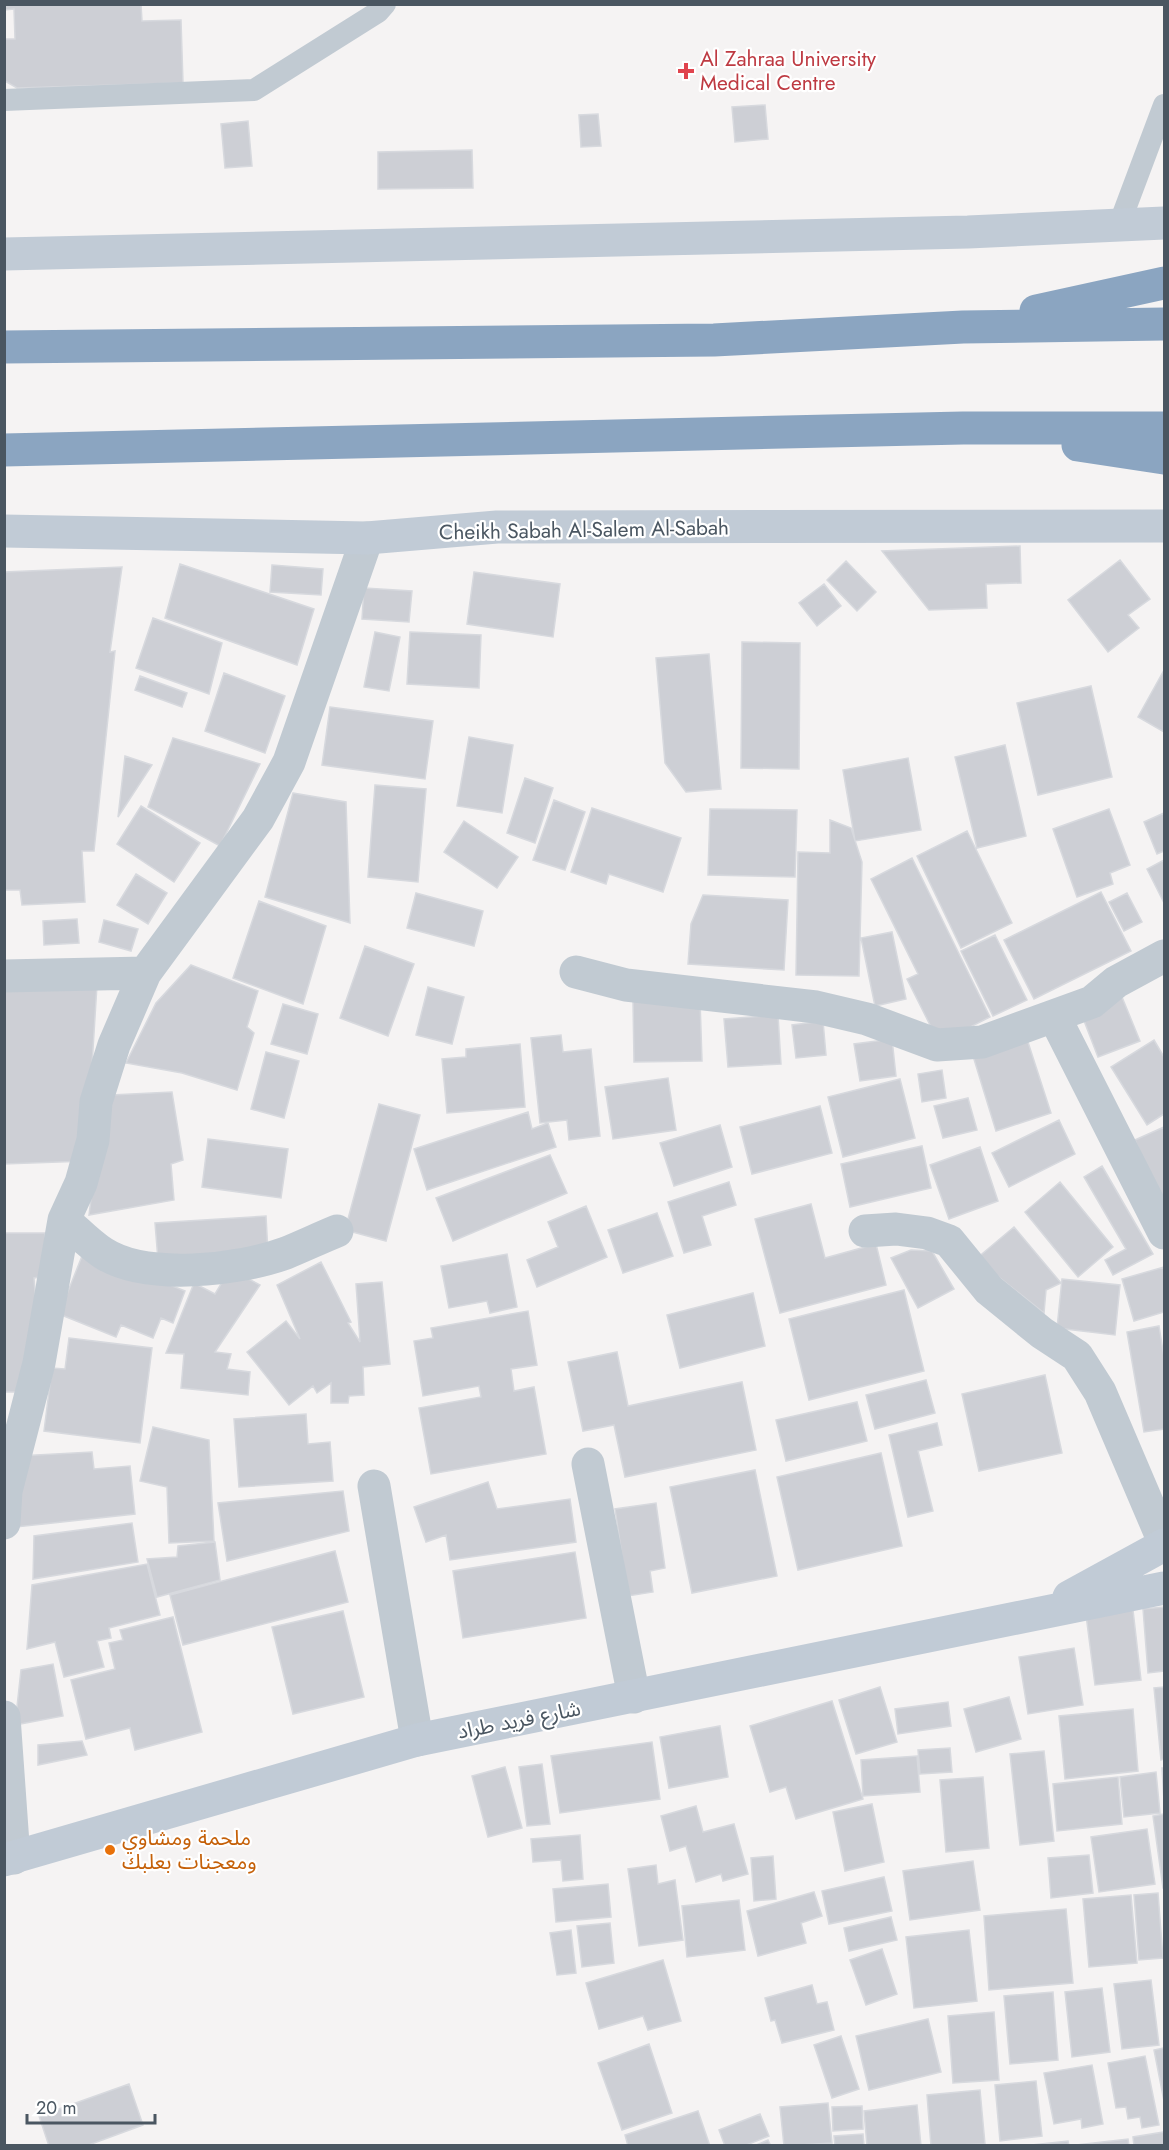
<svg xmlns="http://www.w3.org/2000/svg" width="1169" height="2150" font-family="Jost,'Noto Sans Arabic',sans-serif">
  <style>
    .building { fill: #cdcfd5; stroke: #d7d9de; stroke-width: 1.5 }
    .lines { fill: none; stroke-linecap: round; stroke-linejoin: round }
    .lane { stroke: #c1cad2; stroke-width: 22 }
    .street { stroke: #c1cad2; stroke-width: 33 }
    .secondary { stroke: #c1cbd6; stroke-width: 33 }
    .highway { stroke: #8ba5c1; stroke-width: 33 }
    .health-dot { fill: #e0444e; stroke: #fff; stroke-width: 2 }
    .food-dot { fill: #e8710a; stroke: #fff; stroke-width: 2 }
    .labels { text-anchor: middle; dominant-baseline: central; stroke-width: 4.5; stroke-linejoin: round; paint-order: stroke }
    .health-label { font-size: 21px; fill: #be3a42; stroke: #fff; text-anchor: start }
    .street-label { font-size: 21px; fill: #4a5661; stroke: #fff }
    .food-label { font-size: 21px; fill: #c56008; stroke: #fff; text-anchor: start }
  </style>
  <rect width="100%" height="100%" fill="#f5f3f3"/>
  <path class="building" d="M 5,4 L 141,4 L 142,21 L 181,20 L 183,83 L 17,88 L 5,81 L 4,39 L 15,39 L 14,9 L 5,10 Z
    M 765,105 L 768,139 L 735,142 L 732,107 Z
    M 598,114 L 601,146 L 581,147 L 579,115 Z
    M 248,121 L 252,166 L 225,168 L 221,124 Z
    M 472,150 L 473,188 L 378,189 L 378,152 Z
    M 1020,546 L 1021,583 L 986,584 L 987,608 L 929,610 L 882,551 Z
    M 1120,560 L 1150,599 L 1128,615 L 1139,628 L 1108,652 L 1068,600 Z
    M 846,561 L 876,592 L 857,611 L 827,580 Z
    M 180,564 L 314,609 L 297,665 L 165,618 Z
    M 272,565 L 323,569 L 321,595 L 270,592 Z
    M 122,567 L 110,652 L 115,651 L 94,851 L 82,851 L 85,902 L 22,905 L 20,890 L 4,890 L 4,572 Z
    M 474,572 L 560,584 L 553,637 L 467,624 Z
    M 824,584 L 841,606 L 817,626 L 799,603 Z
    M 364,588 L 412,591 L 409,622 L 362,619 Z
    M 153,618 L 222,643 L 209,694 L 136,668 Z
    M 375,632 L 400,637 L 389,691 L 364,687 Z
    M 410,632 L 481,635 L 479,688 L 407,684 Z
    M 742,642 L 800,643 L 799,769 L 741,768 Z
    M 709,654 L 721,789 L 686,792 L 665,763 L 656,658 Z
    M 1164,670 L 1164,732 L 1138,717 Z
    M 224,673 L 285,696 L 265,753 L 205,731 Z
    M 140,676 L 187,693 L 182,707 L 135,690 Z
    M 1091,686 L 1112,777 L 1038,795 L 1017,703 Z
    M 330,707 L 433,721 L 425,779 L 322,765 Z
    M 469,737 L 513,745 L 502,813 L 457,806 Z
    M 173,738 L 260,764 L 220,846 L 148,807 Z
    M 1005,745 L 1026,836 L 977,848 L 955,757 Z
    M 125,756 L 152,765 L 118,817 Z
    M 908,758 L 921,830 L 855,841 L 843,770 Z
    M 525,778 L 553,788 L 535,843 L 507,833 Z
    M 375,785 L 426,789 L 418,882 L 368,877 Z
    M 293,793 L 346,802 L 350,923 L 265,897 Z
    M 554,800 L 585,812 L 565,870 L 533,860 Z
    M 141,806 L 200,843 L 174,882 L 117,844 Z
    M 592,808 L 681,838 L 663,892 L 609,874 L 606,884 L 571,872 Z
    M 710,809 L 797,810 L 795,877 L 708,875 Z
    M 1109,809 L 1130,865 L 1110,873 L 1113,884 L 1077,897 L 1053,829 Z
    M 1164,813 L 1164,851 L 1157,854 L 1144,822 Z
    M 830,820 L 851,828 L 862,862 L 859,976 L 796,975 L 798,852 L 830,853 Z
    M 464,821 L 518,857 L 497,888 L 444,852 Z
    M 967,831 L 1012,923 L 961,948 L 917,856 Z
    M 912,858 L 990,1017 L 939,1043 L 907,979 L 918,974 L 871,879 Z
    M 1164,860 L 1164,903 L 1147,869 Z
    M 136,874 L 167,893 L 148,924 L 117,905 Z
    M 1101,892 L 1131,951 L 1034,999 L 1004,940 Z
    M 416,893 L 483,911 L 474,946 L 407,928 Z
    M 1127,893 L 1142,922 L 1124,931 L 1109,902 Z
    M 703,895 L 788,900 L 784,970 L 688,964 L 691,924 Z
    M 259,901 L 326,926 L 303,1004 L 233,978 Z
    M 77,919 L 79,943 L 44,945 L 43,921 Z
    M 104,920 L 138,929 L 131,951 L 99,942 Z
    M 892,932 L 906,999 L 875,1006 L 861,938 Z
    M 995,935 L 1027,1000 L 993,1016 L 961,951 Z
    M 365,946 L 414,964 L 388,1036 L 340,1018 Z
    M 191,965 L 258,991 L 247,1027 L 254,1033 L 237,1090 L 182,1073 L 126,1063 L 156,1003 Z
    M 97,985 L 86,1161 L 4,1164 L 4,987 Z
    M 428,987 L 464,997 L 452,1044 L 416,1035 Z
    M 1122,997 L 1140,1041 L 1098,1057 L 1081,1013 Z
    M 700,1000 L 702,1061 L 634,1062 L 633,1001 Z
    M 283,1004 L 318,1014 L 307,1054 L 271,1044 Z
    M 778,1015 L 781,1064 L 728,1067 L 724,1019 Z
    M 823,1021 L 826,1055 L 796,1058 L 792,1025 Z
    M 561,1035 L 563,1052 L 591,1049 L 600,1136 L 569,1140 L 567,1120 L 540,1123 L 531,1038 Z
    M 892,1039 L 896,1076 L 860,1081 L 854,1044 Z
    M 1027,1039 L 1051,1113 L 996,1131 L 973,1056 Z
    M 1154,1040 L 1164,1057 L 1164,1114 L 1147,1125 L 1111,1067 Z
    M 520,1044 L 525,1107 L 447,1113 L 442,1059 L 466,1057 L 466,1049 Z
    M 266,1052 L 299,1061 L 284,1118 L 251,1109 Z
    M 942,1070 L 946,1098 L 922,1102 L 918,1074 Z
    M 668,1078 L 676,1130 L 613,1139 L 605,1087 Z
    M 900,1079 L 915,1138 L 843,1157 L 828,1097 Z
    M 172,1092 L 183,1160 L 171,1164 L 174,1200 L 89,1215 L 101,1120 L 111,1095 Z
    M 968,1098 L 977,1130 L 943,1138 L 934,1106 Z
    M 379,1104 L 420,1115 L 386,1241 L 345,1230 Z
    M 820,1106 L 832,1153 L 752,1174 L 740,1127 Z
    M 528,1112 L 532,1129 L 548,1123 L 556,1147 L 427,1190 L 414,1149 Z
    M 1059,1120 L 1075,1154 L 1009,1187 L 992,1153 Z
    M 720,1125 L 732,1167 L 674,1186 L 660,1143 Z
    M 1164,1127 L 1164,1212 L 1135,1140 Z
    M 208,1139 L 288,1149 L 281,1198 L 202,1187 Z
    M 922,1146 L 931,1188 L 850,1207 L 841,1164 Z
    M 980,1147 L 998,1201 L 949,1219 L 930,1165 Z
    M 550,1155 L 567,1193 L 453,1241 L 436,1198 Z
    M 1102,1166 L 1153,1254 L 1113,1275 L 1105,1260 L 1126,1249 L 1084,1177 Z
    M 729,1182 L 736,1205 L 702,1216 L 711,1245 L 684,1253 L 668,1202 Z
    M 1060,1182 L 1113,1247 L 1078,1277 L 1025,1212 Z
    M 811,1204 L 825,1258 L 876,1244 L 886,1285 L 780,1313 L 755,1219 Z
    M 586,1206 L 607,1257 L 537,1287 L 527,1260 L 558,1247 L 548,1222 Z
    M 657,1213 L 673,1256 L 623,1273 L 608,1230 Z
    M 266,1216 L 268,1253 L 158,1260 L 155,1223 Z
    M 1014,1227 L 1061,1283 L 1046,1290 L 1044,1313 L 976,1259 Z
    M 4,1233 L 45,1233 L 46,1276 L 34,1278 L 38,1337 L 22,1392 L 4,1392 Z
    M 911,1250 L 932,1251 L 954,1289 L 918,1308 L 891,1258 Z
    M 84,1251 L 185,1291 L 173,1323 L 161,1318 L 153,1338 L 121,1325 L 116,1337 L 59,1314 Z
    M 507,1254 L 517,1307 L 490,1313 L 487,1301 L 449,1308 L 441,1266 Z
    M 321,1262 L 351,1322 L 348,1323 L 360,1342 L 356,1284 L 382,1282 L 390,1364 L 363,1367 L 364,1395 L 349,1396 L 348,1403 L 331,1403 L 331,1383 L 317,1393 L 313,1386 L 289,1405 L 247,1352 L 286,1321 L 300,1339 L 277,1285 Z
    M 1164,1267 L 1164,1312 L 1134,1321 L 1122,1279 Z
    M 230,1269 L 260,1285 L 215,1352 L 231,1354 L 227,1369 L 250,1372 L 248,1395 L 181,1388 L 184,1354 L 166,1353 L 194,1283 L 215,1294 Z
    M 1062,1279 L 1120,1285 L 1115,1335 L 1057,1328 Z
    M 904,1290 L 924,1371 L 809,1400 L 789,1319 Z
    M 753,1293 L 765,1346 L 680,1368 L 667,1315 Z
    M 528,1311 L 537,1365 L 511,1369 L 514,1391 L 534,1387 L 546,1454 L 431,1474 L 419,1408 L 481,1397 L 479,1386 L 423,1396 L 414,1341 L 433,1338 L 431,1328 Z
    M 1159,1326 L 1164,1357 L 1164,1429 L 1144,1432 L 1127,1332 Z
    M 69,1338 L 152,1348 L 140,1443 L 44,1431 L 52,1368 L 65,1369 Z
    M 617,1352 L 628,1406 L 742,1382 L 756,1450 L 625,1477 L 614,1425 L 583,1431 L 568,1362 Z
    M 1045,1375 L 1062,1453 L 979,1471 L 962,1394 Z
    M 926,1380 L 935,1413 L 875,1429 L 866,1395 Z
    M 857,1402 L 867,1441 L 786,1461 L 776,1420 Z
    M 306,1414 L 308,1444 L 330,1442 L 333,1481 L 239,1487 L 234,1419 Z
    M 937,1423 L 942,1445 L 918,1451 L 933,1511 L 908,1517 L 889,1435 Z
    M 153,1427 L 209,1440 L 214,1541 L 169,1543 L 167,1487 L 140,1481 Z
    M 92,1452 L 94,1469 L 130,1466 L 135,1514 L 7,1528 L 18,1456 Z
    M 881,1453 L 902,1546 L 798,1570 L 777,1477 Z
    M 755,1470 L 777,1576 L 692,1593 L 670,1487 Z
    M 488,1482 L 497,1509 L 570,1499 L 576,1542 L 450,1560 L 446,1535 L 426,1542 L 414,1507 Z
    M 343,1491 L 349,1531 L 227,1561 L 218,1503 Z
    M 656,1503 L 665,1568 L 650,1571 L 653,1592 L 628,1596 L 615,1509 Z
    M 132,1523 L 138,1562 L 33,1579 L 34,1536 Z
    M 215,1542 L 220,1580 L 157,1597 L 147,1559 L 177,1557 L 178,1546 Z
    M 335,1551 L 348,1602 L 183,1645 L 170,1595 Z
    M 575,1552 L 586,1618 L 463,1638 L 453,1571 Z
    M 147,1564 L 160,1615 L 109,1628 L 111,1638 L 97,1641 L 104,1667 L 64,1677 L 55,1642 L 27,1649 L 32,1585 Z
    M 1164,1607 L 1164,1671 L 1148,1673 L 1143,1609 Z
    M 1133,1610 L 1141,1680 L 1095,1685 L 1086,1615 Z
    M 343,1611 L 364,1697 L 293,1714 L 272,1627 Z
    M 173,1617 L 202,1732 L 135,1750 L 130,1728 L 86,1739 L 71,1680 L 115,1669 L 109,1643 L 123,1640 L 120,1630 Z
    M 1074,1648 L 1083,1705 L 1028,1714 L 1019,1657 Z
    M 53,1664 L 63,1716 L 15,1725 L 21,1670 Z
    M 880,1687 L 897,1742 L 856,1754 L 839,1700 Z
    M 1164,1687 L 1164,1759 L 1161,1760 L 1154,1688 Z
    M 1009,1697 L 1021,1739 L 976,1752 L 964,1709 Z
    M 832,1701 L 863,1799 L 796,1819 L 786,1787 L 770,1792 L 750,1726 Z
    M 948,1702 L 951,1726 L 898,1734 L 895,1709 Z
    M 1133,1709 L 1138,1771 L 1065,1779 L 1059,1716 Z
    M 720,1726 L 728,1777 L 669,1788 L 660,1737 Z
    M 82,1741 L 87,1755 L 38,1765 L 38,1745 Z
    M 652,1742 L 660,1799 L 560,1813 L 551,1756 Z
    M 950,1748 L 952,1772 L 920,1774 L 918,1750 Z
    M 1044,1751 L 1054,1841 L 1020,1845 L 1010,1754 Z
    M 917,1756 L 920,1792 L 863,1796 L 861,1760 Z
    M 542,1764 L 550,1824 L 527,1826 L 519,1767 Z
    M 505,1767 L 522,1828 L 488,1837 L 472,1776 Z
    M 1162,1768 L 1164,1768 L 1164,1801 Z
    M 1156,1772 L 1160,1813 L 1124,1817 L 1120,1777 Z
    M 983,1777 L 989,1848 L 946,1852 L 940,1780 Z
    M 1118,1777 L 1122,1824 L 1057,1831 L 1053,1784 Z
    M 872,1804 L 884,1862 L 845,1871 L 833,1812 Z
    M 696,1806 L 703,1832 L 734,1824 L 748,1874 L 723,1881 L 721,1874 L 696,1882 L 686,1846 L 670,1851 L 661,1816 Z
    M 1164,1814 L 1164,1888 L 1163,1888 L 1153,1816 Z
    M 1147,1829 L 1155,1884 L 1099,1892 L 1091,1837 Z
    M 580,1835 L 583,1879 L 563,1881 L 561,1860 L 533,1862 L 531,1839 Z
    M 1089,1855 L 1093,1893 L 1051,1898 L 1048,1858 Z
    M 773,1856 L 776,1899 L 754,1901 L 751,1858 Z
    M 973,1861 L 980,1910 L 910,1920 L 903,1871 Z
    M 656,1865 L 658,1884 L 675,1880 L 683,1940 L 639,1946 L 628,1869 Z
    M 884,1877 L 892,1911 L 829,1924 L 822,1891 Z
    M 608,1884 L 611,1917 L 556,1922 L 553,1889 Z
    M 814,1892 L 822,1916 L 801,1923 L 806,1943 L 758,1956 L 747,1911 Z
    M 1158,1893 L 1163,1958 L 1139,1960 L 1134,1895 Z
    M 1131,1895 L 1137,1963 L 1089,1967 L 1083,1899 Z
    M 739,1900 L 745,1950 L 687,1957 L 682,1906 Z
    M 1066,1909 L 1073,1983 L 989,1990 L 984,1916 Z
    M 891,1917 L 897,1940 L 849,1951 L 844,1928 Z
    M 610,1923 L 614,1963 L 582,1967 L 577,1926 Z
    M 571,1930 L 576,1973 L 557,1975 L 550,1933 Z
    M 969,1930 L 977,2001 L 914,2008 L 906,1937 Z
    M 882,1949 L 897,1994 L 866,2005 L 850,1960 Z
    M 663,1960 L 681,2021 L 648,2030 L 643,2016 L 599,2029 L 586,1983 Z
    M 1151,1980 L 1159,2045 L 1122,2049 L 1114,1984 Z
    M 812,1985 L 817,2004 L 827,2002 L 834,2030 L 782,2043 L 775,2020 L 771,2021 L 765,1998 Z
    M 1102,1988 L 1110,2052 L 1072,2057 L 1065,1992 Z
    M 1053,1992 L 1058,2060 L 1010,2064 L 1004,1996 Z
    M 994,2012 L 999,2080 L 953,2083 L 948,2016 Z
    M 928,2019 L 941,2072 L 869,2090 L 856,2036 Z
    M 841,2036 L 859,2089 L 832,2098 L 814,2045 Z
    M 649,2044 L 672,2113 L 622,2130 L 598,2063 Z
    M 1164,2048 L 1164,2101 L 1154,2050 Z
    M 1145,2056 L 1159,2125 L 1142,2128 L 1140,2117 L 1128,2119 L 1126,2107 L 1116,2108 L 1108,2063 Z
    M 1092,2065 L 1103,2124 L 1082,2128 L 1081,2119 L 1054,2124 L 1044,2073 Z
    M 1036,2081 L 1042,2136 L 1000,2141 L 995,2085 Z
    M 129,2084 L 143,2125 L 86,2146 L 49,2146 L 39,2116 Z
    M 980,2090 L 985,2144 L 931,2146 L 927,2095 Z
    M 828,2103 L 832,2143 L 784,2146 L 780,2107 Z
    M 917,2105 L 921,2146 L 867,2146 L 864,2111 Z
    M 862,2106 L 863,2129 L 833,2131 L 832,2107 Z
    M 698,2111 L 710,2146 L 628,2146 L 625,2135 Z
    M 760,2114 L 769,2136 L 744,2146 L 725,2146 L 719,2130 Z
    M 1164,2132 L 1164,2146 L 1134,2146 L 1133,2137 Z
    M 863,2134 L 864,2146 L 835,2146 L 834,2136 Z
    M 1128,2139 L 1129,2146 L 1076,2145 Z
    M 768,2140 L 771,2146 L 754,2146 Z
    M 1068,2141 L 1069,2146 L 1022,2146 Z"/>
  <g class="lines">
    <path class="lane" d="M 4,100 L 254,90 L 378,12 L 385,4
      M 1119,225 L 1164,105"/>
    <path class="street" d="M 576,972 L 626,985 L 816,1007 L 867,1019 L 937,1045 L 982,1042 L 1092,1002 L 1116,982 L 1164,956
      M 4,976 L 145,973
      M 1054,1016 L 1164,1233
      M 64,1220 C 77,1231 89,1244 103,1253 C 146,1281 240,1270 286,1253 C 303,1246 320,1238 337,1231
      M 865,1231 L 896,1229 L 927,1233 L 949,1241 L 989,1290 L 1042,1333 L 1077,1356 L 1100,1392 L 1164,1542
      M 588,1464 L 634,1697
      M 374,1486 L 417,1740
      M 4,1523 L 6,1491 L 39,1363 L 64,1220 L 81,1183 L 93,1140 L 96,1102 L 114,1045 L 145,973 L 258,819 L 289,762 L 367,538
      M 4,1717 L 14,1858"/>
    <path class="secondary" d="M 4,254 L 968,232 L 1164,223
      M 4,531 L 367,538 L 497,527 L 1164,526
      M 1069,1597 L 1164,1545
      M 4,1860 L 417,1740 L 1164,1588"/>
    <path class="highway" d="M 1036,311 L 1164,283
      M 4,347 L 714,340 L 963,327 L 1164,324
      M 1078,445 L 1164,458
      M 4,450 L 963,428 L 1164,428"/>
  </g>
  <path class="health-dot" d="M683 62h6v6h6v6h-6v6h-6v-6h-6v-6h6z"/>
  <circle class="food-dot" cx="110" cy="1850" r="6"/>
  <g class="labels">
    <g class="health-label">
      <text x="700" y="59">Al Zahraa University<tspan x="700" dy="24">Medical Centre</tspan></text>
    </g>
    <g class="street-label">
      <text transform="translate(584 530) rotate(-1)">Cheikh Sabah Al-Salem Al-Sabah</text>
      <text transform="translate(519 1720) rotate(-11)">شارع فريد طراد</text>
    </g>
    <g class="food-label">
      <text x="122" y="1838">ملحمة ومشاوي<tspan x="122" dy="24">ومعجنات بعلبك</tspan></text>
    </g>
  </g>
  <rect width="1169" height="2150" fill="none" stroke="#4a5661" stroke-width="12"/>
  <path d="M27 2114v9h128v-9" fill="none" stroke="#4a5661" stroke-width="3"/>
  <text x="36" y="2114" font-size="18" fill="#4a5661" stroke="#ffffff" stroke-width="4.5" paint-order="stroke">20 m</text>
</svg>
